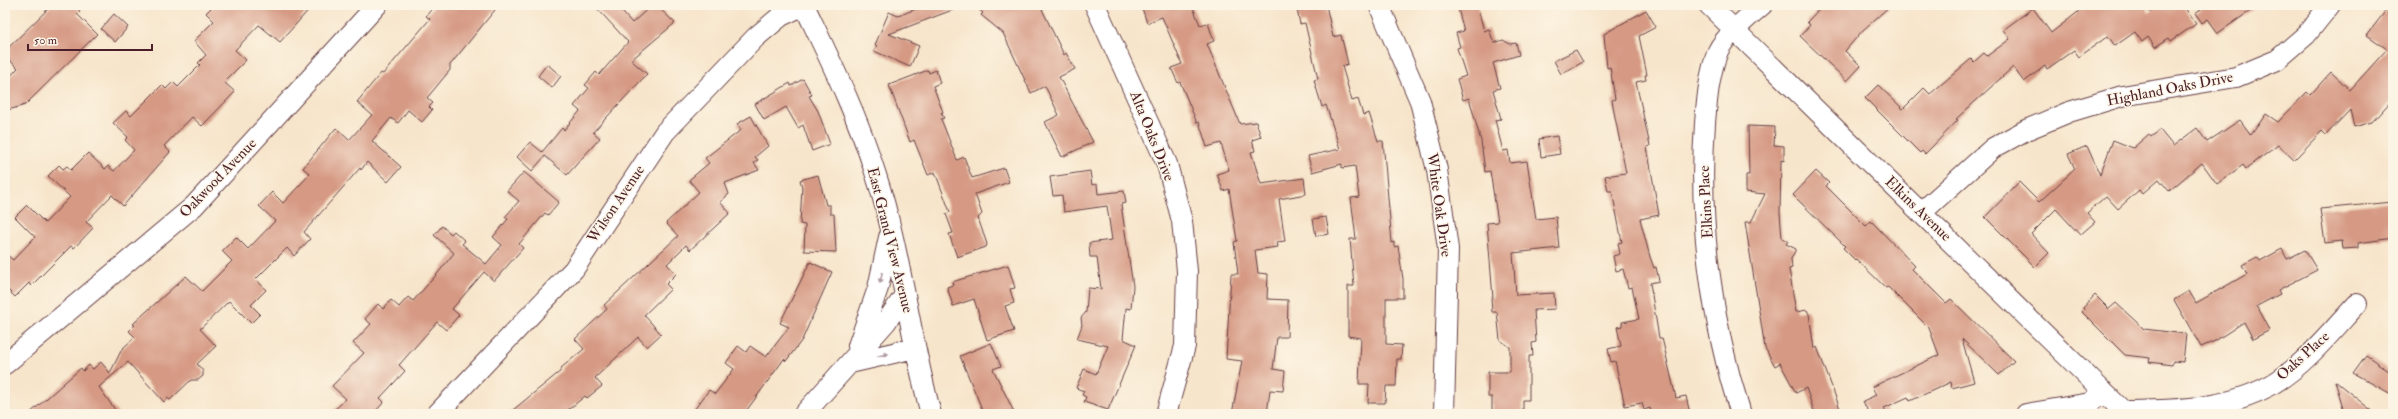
<svg xmlns="http://www.w3.org/2000/svg" width="2398" height="419" font-family="'IM FELL Double Pica',serif">
  <style>
    .building { fill: #d69a84 }
    .lines { fill: none; stroke-linecap: round; stroke-linejoin: round }
    .street-casing { stroke: #643d43; stroke-width: 22 }
    .street { stroke: #fff; stroke-width: 20 }
    .oneway { fill: #ae9aa0 }
    .labels { text-anchor: middle; dominant-baseline: central; stroke-width: 3; stroke-linejoin: round; paint-order: stroke }
    .street-label { font-size: 15px; fill: #4a1f2b; stroke: #fcf5e5 }
  </style>
  <rect width="100%" height="100%" fill="#fcf5e5"/>
  <filter id="ink" filterUnits="userSpaceOnUse"><feTurbulence type="fractalNoise" baseFrequency=".025" numOctaves="2"/><feDisplacementMap in="SourceGraphic" scale="8" xChannelSelector="R" yChannelSelector="G"/><feConvolveMatrix kernelMatrix="1 2 1 2 8 2 1 2 1" color-interpolation-filters="sRGB"/></filter>
  <filter id="wash" filterUnits="userSpaceOnUse"><feTurbulence type="fractalNoise" baseFrequency=".012" numOctaves="4" result="noise"/><feDisplacementMap in="SourceGraphic" scale="16" xChannelSelector="R" yChannelSelector="G"/><feGaussianBlur stdDeviation="0.9" result="paint"/><feColorMatrix in="noise" values="0 0 0 0 0 0 0 0 0 0 0 0 0 0 0 0 0 1.4 0 .05"/><feComposite in="paint" operator="in"/></filter>
  <g filter="url(#wash)">
    <rect width="100%" height="100%" fill="#f7e5cb"/>
    <g id="blocks">
      <path class="building" d="M 52,5 L 73,5 L 80,11 L 77,14 L 97,34 L 25,105 L 5,111 L 5,82 L 18,68 L 5,56 L 5,51 Z
        M 214,5 L 313,5 L 280,42 L 259,25 L 235,50 L 246,60 L 224,82 L 235,92 L 202,126 L 192,117 L 164,146 L 170,152 L 123,206 L 112,195 L 86,222 L 93,228 L 74,248 L 71,246 L 31,286 L 29,283 L 15,297 L 5,287 L 5,253 L 13,260 L 35,237 L 15,217 L 27,205 L 45,223 L 70,197 L 48,176 L 59,165 L 63,169 L 67,166 L 71,170 L 88,153 L 105,169 L 108,166 L 114,171 L 134,150 L 125,140 L 128,137 L 113,123 L 126,111 L 131,116 L 162,85 L 166,89 L 173,82 L 178,87 L 200,65 L 198,63 L 206,55 L 194,41 L 214,21 L 206,13 Z
        M 435,5 L 499,5 L 450,65 L 450,70 L 427,98 L 433,103 L 429,107 L 432,110 L 422,122 L 408,110 L 398,123 L 391,118 L 372,141 L 401,167 L 388,182 L 367,162 L 361,170 L 360,168 L 304,232 L 310,239 L 294,256 L 287,248 L 256,279 L 266,290 L 251,305 L 260,314 L 251,323 L 229,301 L 200,329 L 216,346 L 197,364 L 203,371 L 203,376 L 198,380 L 191,380 L 170,400 L 167,398 L 164,402 L 128,362 L 99,387 L 118,414 L 29,414 L 81,368 L 83,371 L 89,365 L 93,369 L 101,362 L 110,373 L 122,349 L 135,337 L 129,331 L 135,325 L 133,324 L 147,311 L 186,276 L 202,291 L 232,261 L 222,251 L 236,237 L 248,249 L 275,221 L 259,206 L 272,192 L 283,203 L 310,174 L 303,168 L 336,128 L 349,140 L 372,115 L 357,102 L 381,73 L 383,74 L 430,19 L 426,16 Z
        M 594,5 L 616,5 L 632,23 L 652,5 L 656,5 L 675,23 L 631,60 L 647,74 L 593,132 L 600,138 L 567,175 L 545,156 L 532,171 L 517,157 L 530,142 L 542,152 L 562,128 L 564,130 L 580,111 L 574,106 L 589,88 L 585,85 L 596,72 L 599,75 L 628,42 Z
        M 926,5 L 963,6 L 889,34 L 919,46 L 910,67 L 874,51 L 877,46 L 875,45 L 889,12 L 898,16 Z
        M 974,5 L 1040,5 L 1064,55 L 1066,53 L 1075,69 L 1059,77 L 1093,142 L 1062,157 L 1045,122 L 1059,115 L 1045,86 L 1031,93 L 1003,33 L 981,15 L 983,13 Z
        M 1141,5 L 1192,5 L 1200,25 L 1208,23 L 1214,41 L 1207,44 L 1240,124 L 1256,122 L 1261,137 L 1252,140 L 1255,151 L 1251,152 L 1261,184 L 1304,178 L 1306,194 L 1279,199 L 1285,241 L 1277,242 L 1278,247 L 1255,250 L 1258,273 L 1268,274 L 1267,299 L 1288,300 L 1287,337 L 1277,337 L 1273,369 L 1285,371 L 1283,391 L 1270,390 L 1267,414 L 1232,414 L 1242,361 L 1226,359 L 1231,274 L 1238,274 L 1234,242 L 1237,241 L 1229,189 L 1223,191 L 1217,174 L 1229,170 L 1221,143 L 1207,147 L 1199,122 L 1197,123 L 1180,82 L 1178,83 L 1171,68 L 1182,64 L 1162,17 L 1147,23 Z
        M 1296,5 L 1326,5 L 1333,37 L 1341,35 L 1348,64 L 1342,66 L 1352,101 L 1358,99 L 1363,115 L 1369,113 L 1378,141 L 1383,141 L 1392,243 L 1394,242 L 1394,247 L 1398,246 L 1403,279 L 1403,298 L 1386,298 L 1386,344 L 1402,345 L 1401,359 L 1397,359 L 1396,386 L 1386,386 L 1385,403 L 1368,403 L 1369,384 L 1359,384 L 1361,338 L 1348,336 L 1348,286 L 1354,286 L 1350,239 L 1356,239 L 1351,198 L 1359,197 L 1355,166 L 1342,168 L 1342,164 L 1312,172 L 1308,156 L 1340,149 L 1326,105 L 1322,107 L 1314,80 L 1318,79 L 1305,23 L 1300,24 Z
        M 1457,5 L 1477,5 L 1484,31 L 1489,29 L 1494,43 L 1503,40 L 1510,44 L 1516,43 L 1519,55 L 1493,63 L 1500,88 L 1493,90 L 1501,119 L 1495,120 L 1503,151 L 1508,150 L 1510,163 L 1527,161 L 1536,219 L 1556,217 L 1559,248 L 1513,253 L 1516,295 L 1554,293 L 1555,309 L 1534,310 L 1536,342 L 1532,343 L 1533,356 L 1529,356 L 1529,400 L 1523,400 L 1523,414 L 1492,414 L 1492,397 L 1488,397 L 1488,372 L 1510,372 L 1510,347 L 1500,340 L 1497,312 L 1492,312 L 1491,298 L 1493,298 L 1487,223 L 1498,222 L 1490,171 L 1485,172 L 1481,141 L 1469,98 L 1463,100 L 1457,79 L 1466,76 L 1457,48 L 1460,47 L 1456,33 L 1464,31 Z
        M 1823,5 L 1891,5 L 1863,30 L 1845,51 L 1861,66 L 1847,81 L 1800,36 L 1810,25 L 1807,22 Z
        M 2087,5 L 2145,5 L 2149,12 L 2159,5 L 2183,5 L 2196,24 L 2171,41 L 2169,38 L 2155,47 L 2148,37 L 2142,42 L 2135,32 L 2115,46 L 2108,36 L 2079,57 L 2074,50 L 2047,69 L 2045,66 L 2024,82 L 2013,67 L 1956,119 L 1958,120 L 1925,154 L 1922,151 L 1920,153 L 1865,98 L 1878,85 L 1903,109 L 1924,88 L 1930,94 L 1971,59 L 1974,62 L 1984,53 L 1987,56 L 2010,39 L 2003,30 L 2033,8 L 2051,33 Z
        M 2198,5 L 2259,5 L 2218,33 L 2208,19 L 2202,23 L 2195,13 L 2201,9 Z
        M 2390,5 L 2393,5 L 2393,99 L 2372,122 L 2354,127 L 2350,110 L 2326,135 L 2322,131 L 2294,160 L 2278,145 L 2246,169 L 2243,165 L 2217,184 L 2202,163 L 2169,191 L 2159,179 L 2142,194 L 2139,190 L 2118,209 L 2106,196 L 2087,213 L 2095,222 L 2080,235 L 2056,209 L 2031,234 L 2049,253 L 2035,267 L 1985,217 L 2019,182 L 2039,202 L 2075,169 L 2068,154 L 2087,146 L 2100,175 L 2113,140 L 2133,148 L 2149,134 L 2151,137 L 2160,130 L 2173,146 L 2197,128 L 2207,142 L 2240,120 L 2251,135 L 2266,114 L 2278,122 L 2307,92 L 2310,95 L 2331,72 L 2350,90 L 2387,49 L 2367,35 Z
        M 1646,10 L 1656,27 L 1639,36 L 1647,75 L 1645,75 L 1646,80 L 1636,82 L 1650,146 L 1647,147 L 1659,215 L 1640,219 L 1650,257 L 1654,268 L 1656,267 L 1659,281 L 1650,283 L 1659,338 L 1662,338 L 1676,398 L 1686,396 L 1690,414 L 1652,414 L 1650,408 L 1644,410 L 1642,403 L 1625,406 L 1615,361 L 1611,362 L 1608,349 L 1621,346 L 1617,327 L 1622,326 L 1622,322 L 1639,319 L 1632,287 L 1628,288 L 1623,269 L 1616,271 L 1613,256 L 1620,254 L 1618,243 L 1622,242 L 1612,191 L 1608,191 L 1605,176 L 1626,173 L 1614,112 L 1612,100 L 1615,99 L 1610,67 L 1607,68 L 1604,34 Z
        M 114,14 L 128,27 L 115,42 L 101,29 Z
        M 1576,50 L 1583,62 L 1561,74 L 1554,61 Z
        M 547,64 L 561,76 L 552,88 L 538,76 Z
        M 928,70 L 929,73 L 936,70 L 940,83 L 933,86 L 943,112 L 941,113 L 944,118 L 941,119 L 957,160 L 964,157 L 972,178 L 1004,168 L 1009,182 L 975,194 L 982,214 L 978,218 L 987,244 L 986,247 L 957,257 L 949,234 L 953,233 L 946,214 L 950,212 L 935,172 L 928,175 L 914,140 L 910,142 L 889,85 Z
        M 803,79 L 812,95 L 809,96 L 818,111 L 830,144 L 812,151 L 803,125 L 798,128 L 786,107 L 764,120 L 755,104 L 790,83 L 791,86 Z
        M 751,116 L 768,146 L 755,157 L 758,160 L 754,163 L 759,170 L 725,183 L 729,194 L 720,202 L 730,213 L 690,250 L 686,245 L 667,264 L 676,274 L 666,284 L 671,289 L 644,315 L 661,334 L 647,347 L 638,337 L 595,378 L 602,386 L 587,398 L 585,396 L 563,414 L 508,414 L 562,370 L 561,368 L 584,349 L 575,339 L 607,309 L 604,305 L 678,236 L 666,223 L 699,192 L 689,180 L 709,163 L 705,158 L 741,130 L 737,124 Z
        M 1748,126 L 1775,127 L 1774,145 L 1784,146 L 1784,161 L 1781,160 L 1780,213 L 1782,238 L 1788,241 L 1786,244 L 1796,249 L 1791,259 L 1792,268 L 1789,269 L 1796,312 L 1807,310 L 1809,314 L 1814,349 L 1817,347 L 1842,414 L 1815,414 L 1806,388 L 1796,393 L 1780,363 L 1775,366 L 1765,348 L 1745,222 L 1751,222 L 1765,194 L 1746,192 L 1746,175 L 1749,175 Z
        M 1557,136 L 1560,154 L 1541,157 L 1539,139 Z
        M 1090,171 L 1092,185 L 1097,184 L 1098,194 L 1124,191 L 1126,203 L 1121,204 L 1133,286 L 1131,309 L 1126,308 L 1123,339 L 1136,345 L 1108,410 L 1084,402 L 1086,397 L 1082,395 L 1084,391 L 1076,388 L 1084,369 L 1096,374 L 1108,346 L 1077,339 L 1082,325 L 1081,318 L 1086,312 L 1088,288 L 1101,289 L 1097,257 L 1090,257 L 1089,243 L 1112,240 L 1107,206 L 1064,212 L 1062,195 L 1053,196 L 1050,177 Z
        M 1816,171 L 1829,183 L 1826,186 L 1866,226 L 1871,221 L 1915,266 L 1912,269 L 1946,303 L 1951,299 L 2014,361 L 1999,375 L 1962,339 L 1974,382 L 1952,388 L 1951,382 L 1910,401 L 1908,397 L 1884,408 L 1887,414 L 1869,414 L 1863,401 L 1876,395 L 1872,387 L 1939,355 L 1929,328 L 1888,287 L 1886,288 L 1856,259 L 1855,260 L 1843,248 L 1845,246 L 1793,195 Z
        M 524,172 L 559,202 L 548,215 L 545,213 L 519,244 L 523,248 L 494,281 L 484,272 L 452,309 L 459,315 L 446,330 L 437,322 L 399,365 L 405,371 L 380,398 L 384,402 L 373,414 L 330,414 L 346,399 L 332,386 L 364,353 L 353,343 L 371,324 L 365,319 L 378,304 L 383,309 L 391,300 L 399,307 L 408,297 L 413,301 L 438,273 L 454,253 L 434,235 L 442,226 L 451,234 L 454,231 L 465,241 L 462,244 L 486,264 L 502,245 L 493,237 L 508,219 L 505,217 L 519,201 L 507,191 Z
        M 818,175 L 826,205 L 830,205 L 830,214 L 834,214 L 836,252 L 804,251 L 805,225 L 800,224 L 802,187 L 800,180 Z
        M 2393,202 L 2393,238 L 2358,243 L 2358,248 L 2343,249 L 2342,241 L 2325,243 L 2320,209 Z
        M 1326,217 L 1329,234 L 1316,236 L 1313,219 Z
        M 2282,249 L 2287,259 L 2305,250 L 2317,270 L 2278,290 L 2280,294 L 2257,306 L 2270,330 L 2253,339 L 2244,322 L 2215,341 L 2201,347 L 2174,300 L 2189,291 L 2196,303 L 2247,274 L 2242,265 L 2257,257 L 2260,261 Z
        M 810,262 L 832,272 L 802,340 L 786,361 L 784,359 L 744,414 L 691,414 L 709,390 L 715,394 L 734,369 L 726,363 L 738,346 L 746,352 L 750,346 L 766,357 L 789,327 L 780,323 Z
        M 1008,265 L 1015,288 L 1010,289 L 1014,303 L 1005,306 L 1014,331 L 987,340 L 974,299 L 953,306 L 947,287 L 953,285 L 952,282 Z
        M 2095,295 L 2109,309 L 2116,303 L 2144,329 L 2186,334 L 2183,362 L 2173,361 L 2172,365 L 2149,362 L 2150,358 L 2125,355 L 2082,312 L 2084,310 L 2083,308 Z
        M 991,343 L 1001,366 L 993,369 L 1015,414 L 984,414 L 960,356 Z
        M 2366,355 L 2393,374 L 2393,395 L 2353,373 Z
        M 2335,381 L 2376,414 L 2345,414 Z"/>
    </g>
  </g>
  <g filter="url(#ink)">
    <use href="#blocks" fill-opacity="0" stroke="#643d43" stroke-width="1"/>
    <g class="lines">
      <g class="street-casing">
        <path id="street" d="M 804,5 C 830,60 857,114 875,172 C 901,251 909,334 931,414
          M 1095,5 L 1167,164 L 1182,221 L 1187,271 L 1185,346 L 1166,414
          M 1379,5 L 1420,101 L 1437,170 L 1448,249 L 1444,414
          M 1709,5 L 2126,414
          M 1922,212 L 1993,148 L 2026,130 L 2069,112 L 2122,96 L 2236,77 L 2277,60 L 2306,35 L 2330,5
          M 858,346 L 878,288 L 889,237
          M 850,363 L 915,348
          M 5,364 L 194,206 L 377,5
          M 2123,411 C 2172,410 2226,410 2271,385 C 2304,366 2331,332 2357,304
          M 437,414 L 574,269 L 665,132 L 756,37 L 781,16 L 804,5
          M 804,414 L 886,322 L 905,295
          M 1741,414 C 1711,322 1698,220 1705,123 C 1707,99 1709,74 1718,51 C 1724,37 1749,16 1762,5
          M 2026,414 L 2090,403 L 2103,391"/>
      </g>
      <use href="#street" class="street"/>
    </g>
    <defs><path id="oneway-solid" d="M-6-.8H1V-3.2L6.5 0L1 3.2V.8H-6Z"/></defs>
    <g class="oneway">
      <use href="#oneway-solid" transform="translate(881 278) rotate(102)"/>
      <use href="#oneway-solid" transform="translate(883 355) rotate(-13)"/>
    </g>
  </g>
  <g class="labels">
    <g class="street-label">
      <text transform="translate(2170 89) rotate(-11)">Highland Oaks Drive</text>
      <text transform="translate(1152 136) rotate(68)">Alta Oaks Drive</text>
      <text transform="translate(218 178) rotate(-46)">Oakwood Avenue</text>
      <text transform="translate(1706 202) rotate(-93)">Elkins Place</text>
      <text transform="translate(616 204) rotate(-56)">Wilson Avenue</text>
      <text transform="translate(1439 205) rotate(82)">White Oak Drive</text>
      <text transform="translate(1918 209) rotate(44)">Elkins Avenue</text>
      <text transform="translate(890 240) rotate(76)">East Grand View Avenue</text>
      <text transform="translate(2303 356) rotate(-42)">Oaks Place</text>
    </g>
  </g>
  <rect width="2398" height="419" fill="none" stroke="#fcf5e5" stroke-width="20"/>
  <path d="M28 44v6h124v-6" fill="none" stroke="#4a1f2b" stroke-width="2"/>
  <text x="34" y="44" font-size="12" fill="#4a1f2b" stroke="#fcf5e5" stroke-width="3" paint-order="stroke">50 m</text>
</svg>
